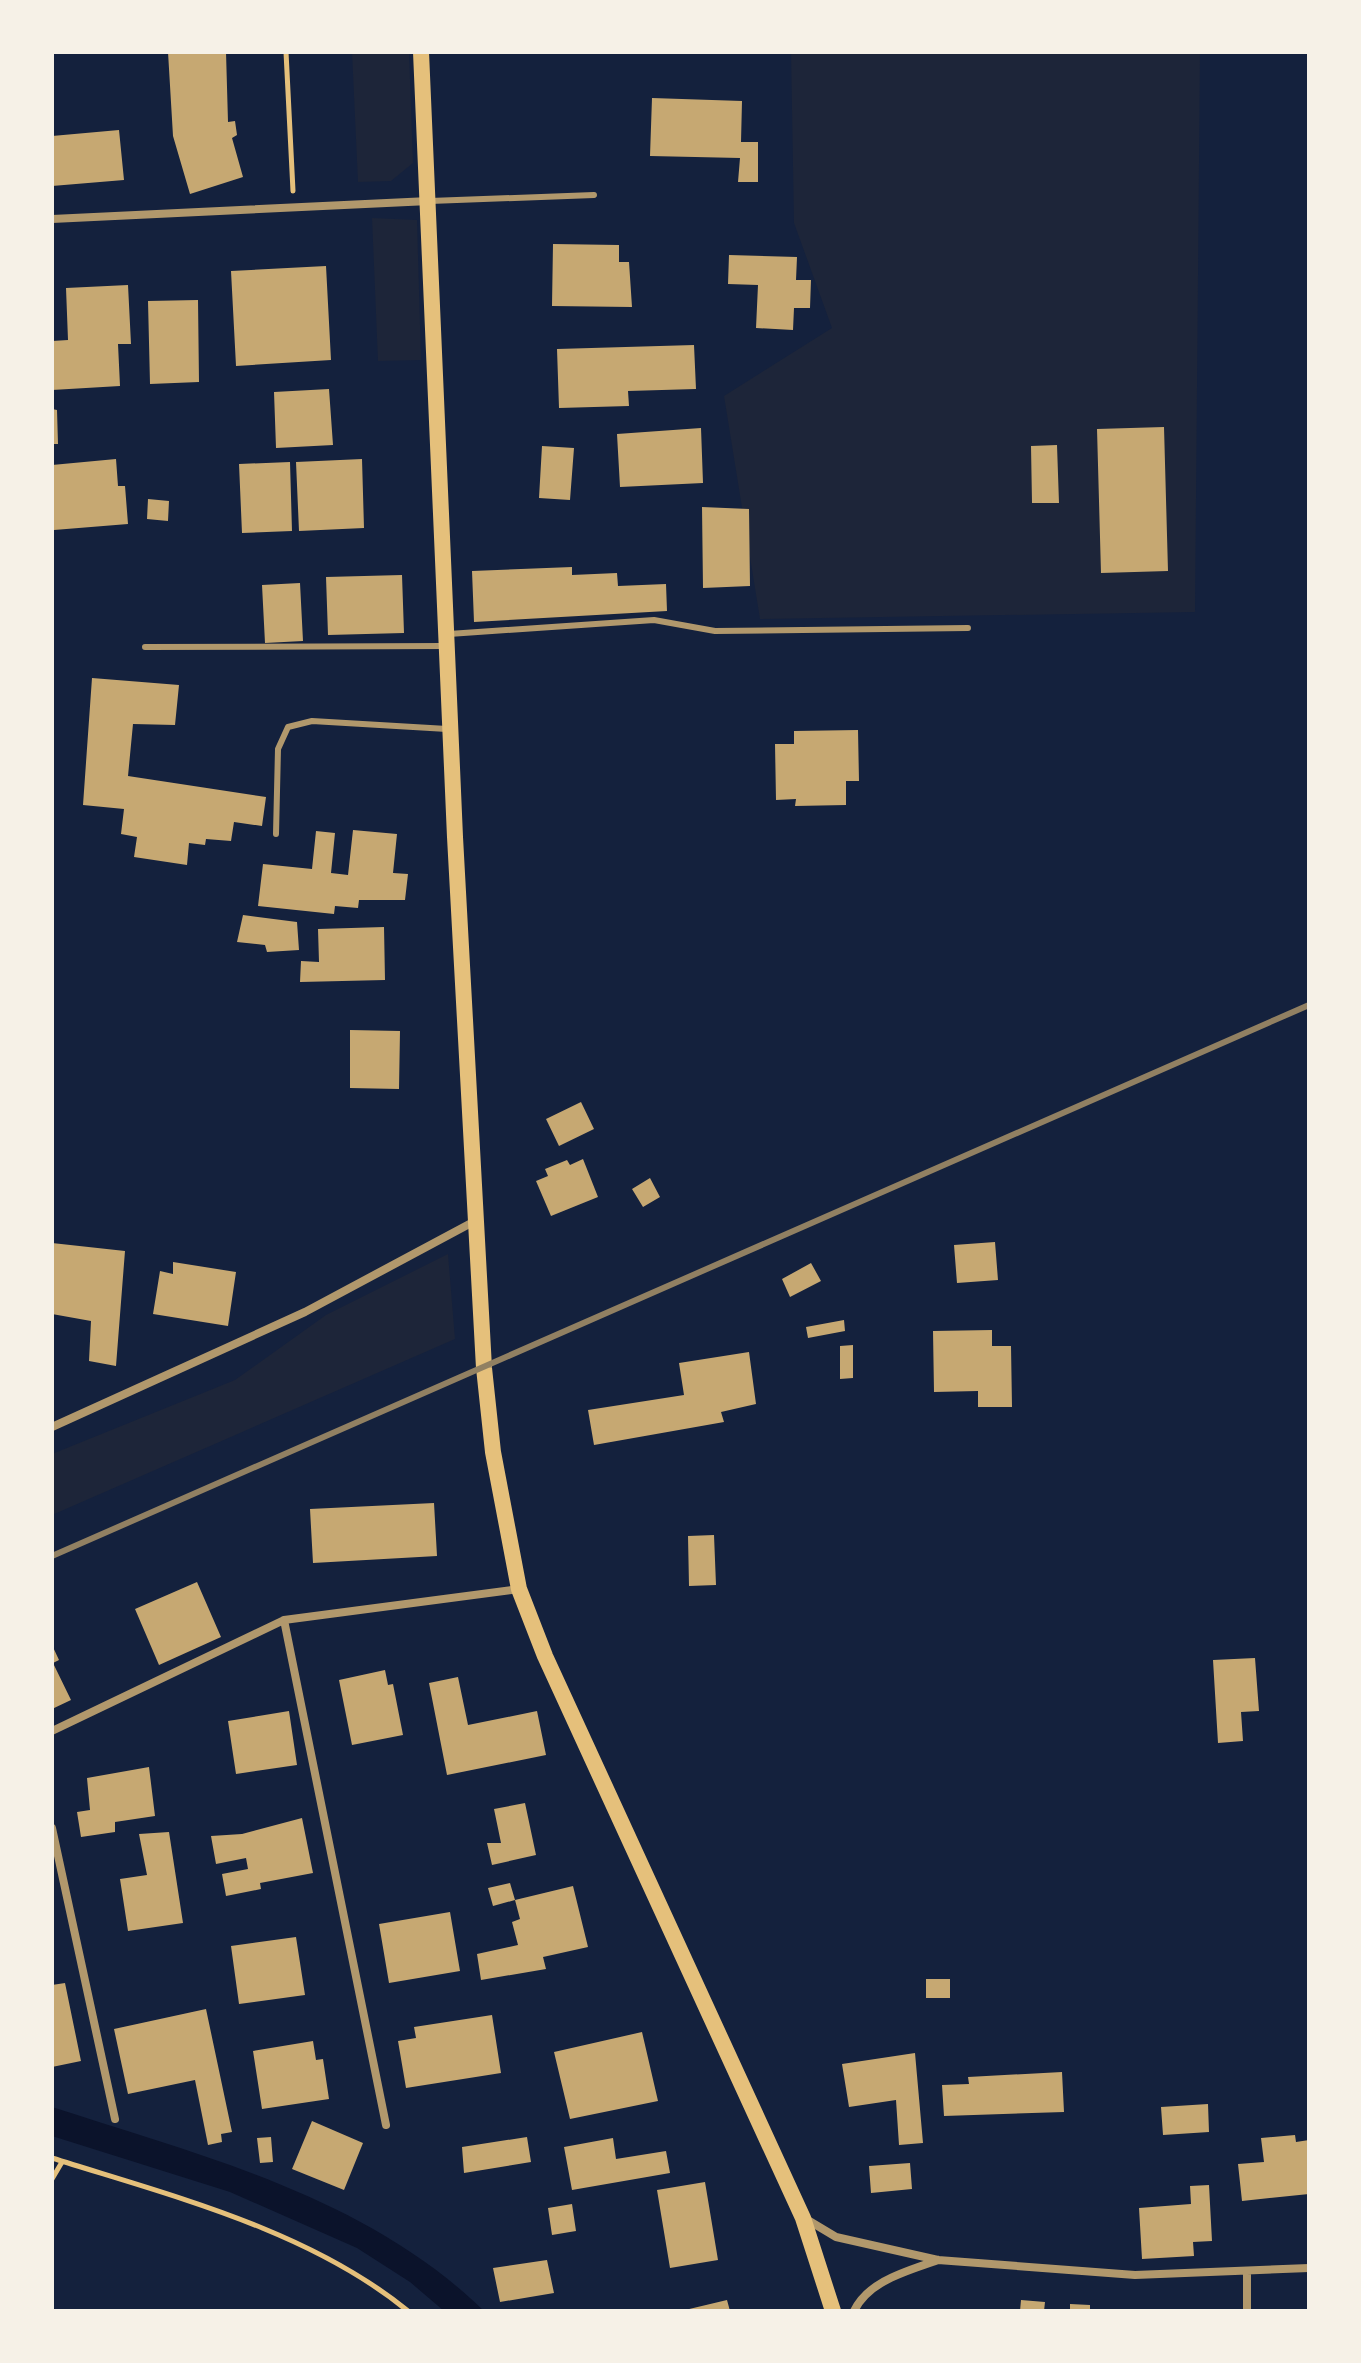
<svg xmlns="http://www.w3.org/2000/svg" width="1361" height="2363" font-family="Roboto,sans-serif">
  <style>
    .green { fill: #1d2539 }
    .water { fill: #0b132b }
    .building { fill: #c6a872 }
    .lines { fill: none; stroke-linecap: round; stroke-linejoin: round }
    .path { stroke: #e5c07b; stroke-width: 5 }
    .service { stroke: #b1986c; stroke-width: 6 }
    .minor { stroke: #b1986c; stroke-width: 8 }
    .secondary { stroke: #e5c07b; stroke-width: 16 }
    .rail { stroke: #918062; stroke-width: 6 }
  </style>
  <rect width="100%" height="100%" fill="#14213d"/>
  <path class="green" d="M 352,52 L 409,52 L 413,163 L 391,181 L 358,182 Z
    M 791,52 L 1200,52 L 1195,612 L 760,619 L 724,396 L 832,328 L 794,223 Z
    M 372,218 L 417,220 L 421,360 L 378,361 Z
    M 448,1254 L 455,1339 L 52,1515 L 52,1454 L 235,1380 L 326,1315 Z"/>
  <path class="water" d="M 52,2107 C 203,2156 367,2197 484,2311 L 444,2311 L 410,2282 L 357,2248 L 230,2192 L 52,2136 Z"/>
  <path class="building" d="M 168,52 L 226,52 L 228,122 L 235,121 L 237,135 L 232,138 L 243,177 L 190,194 L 173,136 Z
    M 652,98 L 742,101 L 741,142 L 758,142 L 758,182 L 738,182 L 740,158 L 650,156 Z
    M 119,130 L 124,180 L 52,186 L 52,136 Z
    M 553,244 L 619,245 L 619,262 L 629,262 L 632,307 L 552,306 Z
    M 729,255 L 797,257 L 796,280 L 811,280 L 810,308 L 794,308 L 793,330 L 756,328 L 758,285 L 728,284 Z
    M 326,266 L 331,360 L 236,366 L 231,271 Z
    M 128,285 L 131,344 L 118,344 L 120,386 L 52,390 L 52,341 L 68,340 L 66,288 Z
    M 198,300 L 199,382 L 150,384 L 148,301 Z
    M 694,345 L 696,389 L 628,391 L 629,406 L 559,408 L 557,349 Z
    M 329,389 L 333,445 L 276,448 L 274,392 Z
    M 52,409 L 57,410 L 58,444 L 52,444 Z
    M 1164,427 L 1168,571 L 1101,573 L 1097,429 Z
    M 701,428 L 703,483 L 620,487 L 617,434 Z
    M 1057,445 L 1059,503 L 1032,503 L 1031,446 Z
    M 542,446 L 574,448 L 570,500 L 539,498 Z
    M 116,459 L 118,486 L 125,486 L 128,524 L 54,530 L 52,465 Z
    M 362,459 L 364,528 L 299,531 L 296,462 Z
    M 290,462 L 292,531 L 242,533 L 239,464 Z
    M 148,499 L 169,501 L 168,521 L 147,519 Z
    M 702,507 L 749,509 L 750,586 L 703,588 Z
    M 572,567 L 572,575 L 617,573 L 618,586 L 666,584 L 667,611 L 474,622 L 472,571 Z
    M 402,575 L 404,633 L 328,635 L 326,577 Z
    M 300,583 L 303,641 L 265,643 L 262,585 Z
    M 92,678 L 179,685 L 175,725 L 133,724 L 128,776 L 266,797 L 262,826 L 234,822 L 231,841 L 206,839 L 205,845 L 189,843 L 187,865 L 134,857 L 137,837 L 121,834 L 124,809 L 83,805 Z
    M 858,730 L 859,781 L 846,781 L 846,805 L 795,806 L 796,799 L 776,800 L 775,744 L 794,744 L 794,731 Z
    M 353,830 L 397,834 L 393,873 L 408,874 L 405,900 L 359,900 L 358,908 L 335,906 L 334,914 L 258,906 L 263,864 L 312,869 L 316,831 L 335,833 L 331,873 L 348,875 Z
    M 243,915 L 297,922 L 299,950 L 267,952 L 265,945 L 237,942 Z
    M 384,927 L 385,980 L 300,982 L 301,961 L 319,962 L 318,929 Z
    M 350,1030 L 400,1031 L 399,1089 L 350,1088 Z
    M 581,1102 L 594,1129 L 559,1146 L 546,1119 Z
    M 583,1159 L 598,1197 L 551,1216 L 536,1181 L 548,1176 L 545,1169 L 567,1160 L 570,1165 Z
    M 650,1178 L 660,1197 L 643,1207 L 632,1189 Z
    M 995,1242 L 998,1280 L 957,1283 L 954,1245 Z
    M 52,1243 L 125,1251 L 116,1366 L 89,1361 L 91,1321 L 52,1314 Z
    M 173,1262 L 236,1272 L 228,1326 L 153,1314 L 160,1271 L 173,1274 Z
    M 811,1263 L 821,1281 L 790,1297 L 782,1279 Z
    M 844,1320 L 845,1331 L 808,1338 L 806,1327 Z
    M 992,1330 L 992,1346 L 1011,1346 L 1012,1407 L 978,1407 L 978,1391 L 934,1392 L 933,1331 Z
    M 853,1345 L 853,1378 L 840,1379 L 840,1346 Z
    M 749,1352 L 756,1404 L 721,1412 L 724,1422 L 594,1445 L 588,1410 L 684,1395 L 679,1363 Z
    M 434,1503 L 437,1556 L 313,1563 L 310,1509 Z
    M 714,1535 L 716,1585 L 689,1586 L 688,1536 Z
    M 197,1582 L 221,1637 L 159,1665 L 135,1609 Z
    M 52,1645 L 59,1660 L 53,1663 L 71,1700 L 52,1709 Z
    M 1255,1658 L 1259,1711 L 1241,1712 L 1243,1741 L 1218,1743 L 1213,1660 Z
    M 385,1670 L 388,1685 L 393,1684 L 403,1735 L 352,1745 L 339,1680 Z
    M 458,1677 L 468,1725 L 537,1711 L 546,1755 L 447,1775 L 429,1683 Z
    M 289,1711 L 297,1765 L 236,1774 L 228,1721 Z
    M 149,1767 L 155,1816 L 115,1822 L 115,1832 L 81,1837 L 77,1812 L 90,1810 L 87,1778 Z
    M 525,1803 L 536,1855 L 492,1865 L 487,1843 L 501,1843 L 494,1809 Z
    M 302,1818 L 313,1873 L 260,1883 L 261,1889 L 226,1896 L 222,1874 L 248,1869 L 246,1858 L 216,1864 L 211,1836 L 242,1834 Z
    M 169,1832 L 183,1923 L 128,1931 L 120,1879 L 147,1875 L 139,1834 Z
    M 510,1883 L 515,1900 L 493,1906 L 488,1888 Z
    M 573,1886 L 588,1947 L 543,1957 L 546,1969 L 481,1980 L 477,1954 L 518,1945 L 512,1922 L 520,1919 L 515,1900 Z
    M 450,1912 L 460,1971 L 389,1983 L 379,1924 Z
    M 296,1937 L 305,1995 L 239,2004 L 231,1946 Z
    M 926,1979 L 950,1979 L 950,1998 L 926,1998 Z
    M 65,1983 L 81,2061 L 52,2067 L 52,1985 Z
    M 206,2009 L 232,2132 L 221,2134 L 222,2142 L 208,2145 L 195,2080 L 128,2094 L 114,2029 Z
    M 492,2015 L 501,2073 L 406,2088 L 398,2041 L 416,2038 L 414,2027 Z
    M 642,2032 L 658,2101 L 570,2119 L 554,2052 Z
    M 313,2041 L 316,2060 L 323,2059 L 329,2099 L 262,2109 L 253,2051 Z
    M 915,2053 L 923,2143 L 899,2145 L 896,2100 L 849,2107 L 842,2064 Z
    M 1062,2072 L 1064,2112 L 944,2116 L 942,2085 L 969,2084 L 968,2077 Z
    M 1208,2104 L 1209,2132 L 1163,2135 L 1161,2107 Z
    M 312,2121 L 363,2143 L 344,2190 L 292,2169 Z
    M 1295,2135 L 1296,2142 L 1309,2140 L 1309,2194 L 1242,2201 L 1238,2164 L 1264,2162 L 1261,2138 Z
    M 271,2137 L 273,2162 L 260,2163 L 257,2138 Z
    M 527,2137 L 531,2162 L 464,2173 L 462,2147 Z
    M 613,2138 L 616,2159 L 666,2151 L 670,2173 L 572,2190 L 564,2147 Z
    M 910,2163 L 912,2189 L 871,2193 L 869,2166 Z
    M 705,2182 L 718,2260 L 670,2268 L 657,2190 Z
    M 1209,2185 L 1212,2241 L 1193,2242 L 1194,2256 L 1142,2259 L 1139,2208 L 1191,2204 L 1190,2186 Z
    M 572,2204 L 576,2231 L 552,2235 L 548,2208 Z
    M 547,2260 L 554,2293 L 500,2302 L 493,2268 Z
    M 727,2300 L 730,2311 L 685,2311 L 685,2310 Z
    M 1021,2300 L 1045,2302 L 1044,2311 L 1020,2311 Z
    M 1070,2304 L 1090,2305 L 1090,2311 L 1070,2311 Z"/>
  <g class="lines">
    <path class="path" d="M 286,52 L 293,191
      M 52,2158 C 172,2196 309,2230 408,2311
      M 52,2179 L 62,2162"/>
    <path class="service" d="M 430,201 L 594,195
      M 449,634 L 654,620 L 715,631 L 968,628
      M 145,647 L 444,646
      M 276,834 L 278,749 L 288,727 L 312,721 L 447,729"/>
    <path class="minor" d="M 52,219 L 429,201
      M 52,1427 L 305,1312 L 475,1221
      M 284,1620 L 386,2125
      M 52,1731 L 284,1620 L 519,1589
      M 52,1828 L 115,2119
      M 806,2219 L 836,2237 L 938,2260 L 1135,2275 L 1309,2268
      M 854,2311 C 869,2280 908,2271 938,2260
      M 1247,2311 L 1247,2273"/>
    <path class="secondary" d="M 421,52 L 455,837 L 484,1368 L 493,1452 L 519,1589 L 545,1656 L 803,2218 L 833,2311"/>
    <path class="rail" d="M 52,1556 L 1309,1005"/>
  </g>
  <rect width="1361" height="2363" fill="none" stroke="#f6f1e7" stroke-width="108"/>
</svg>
